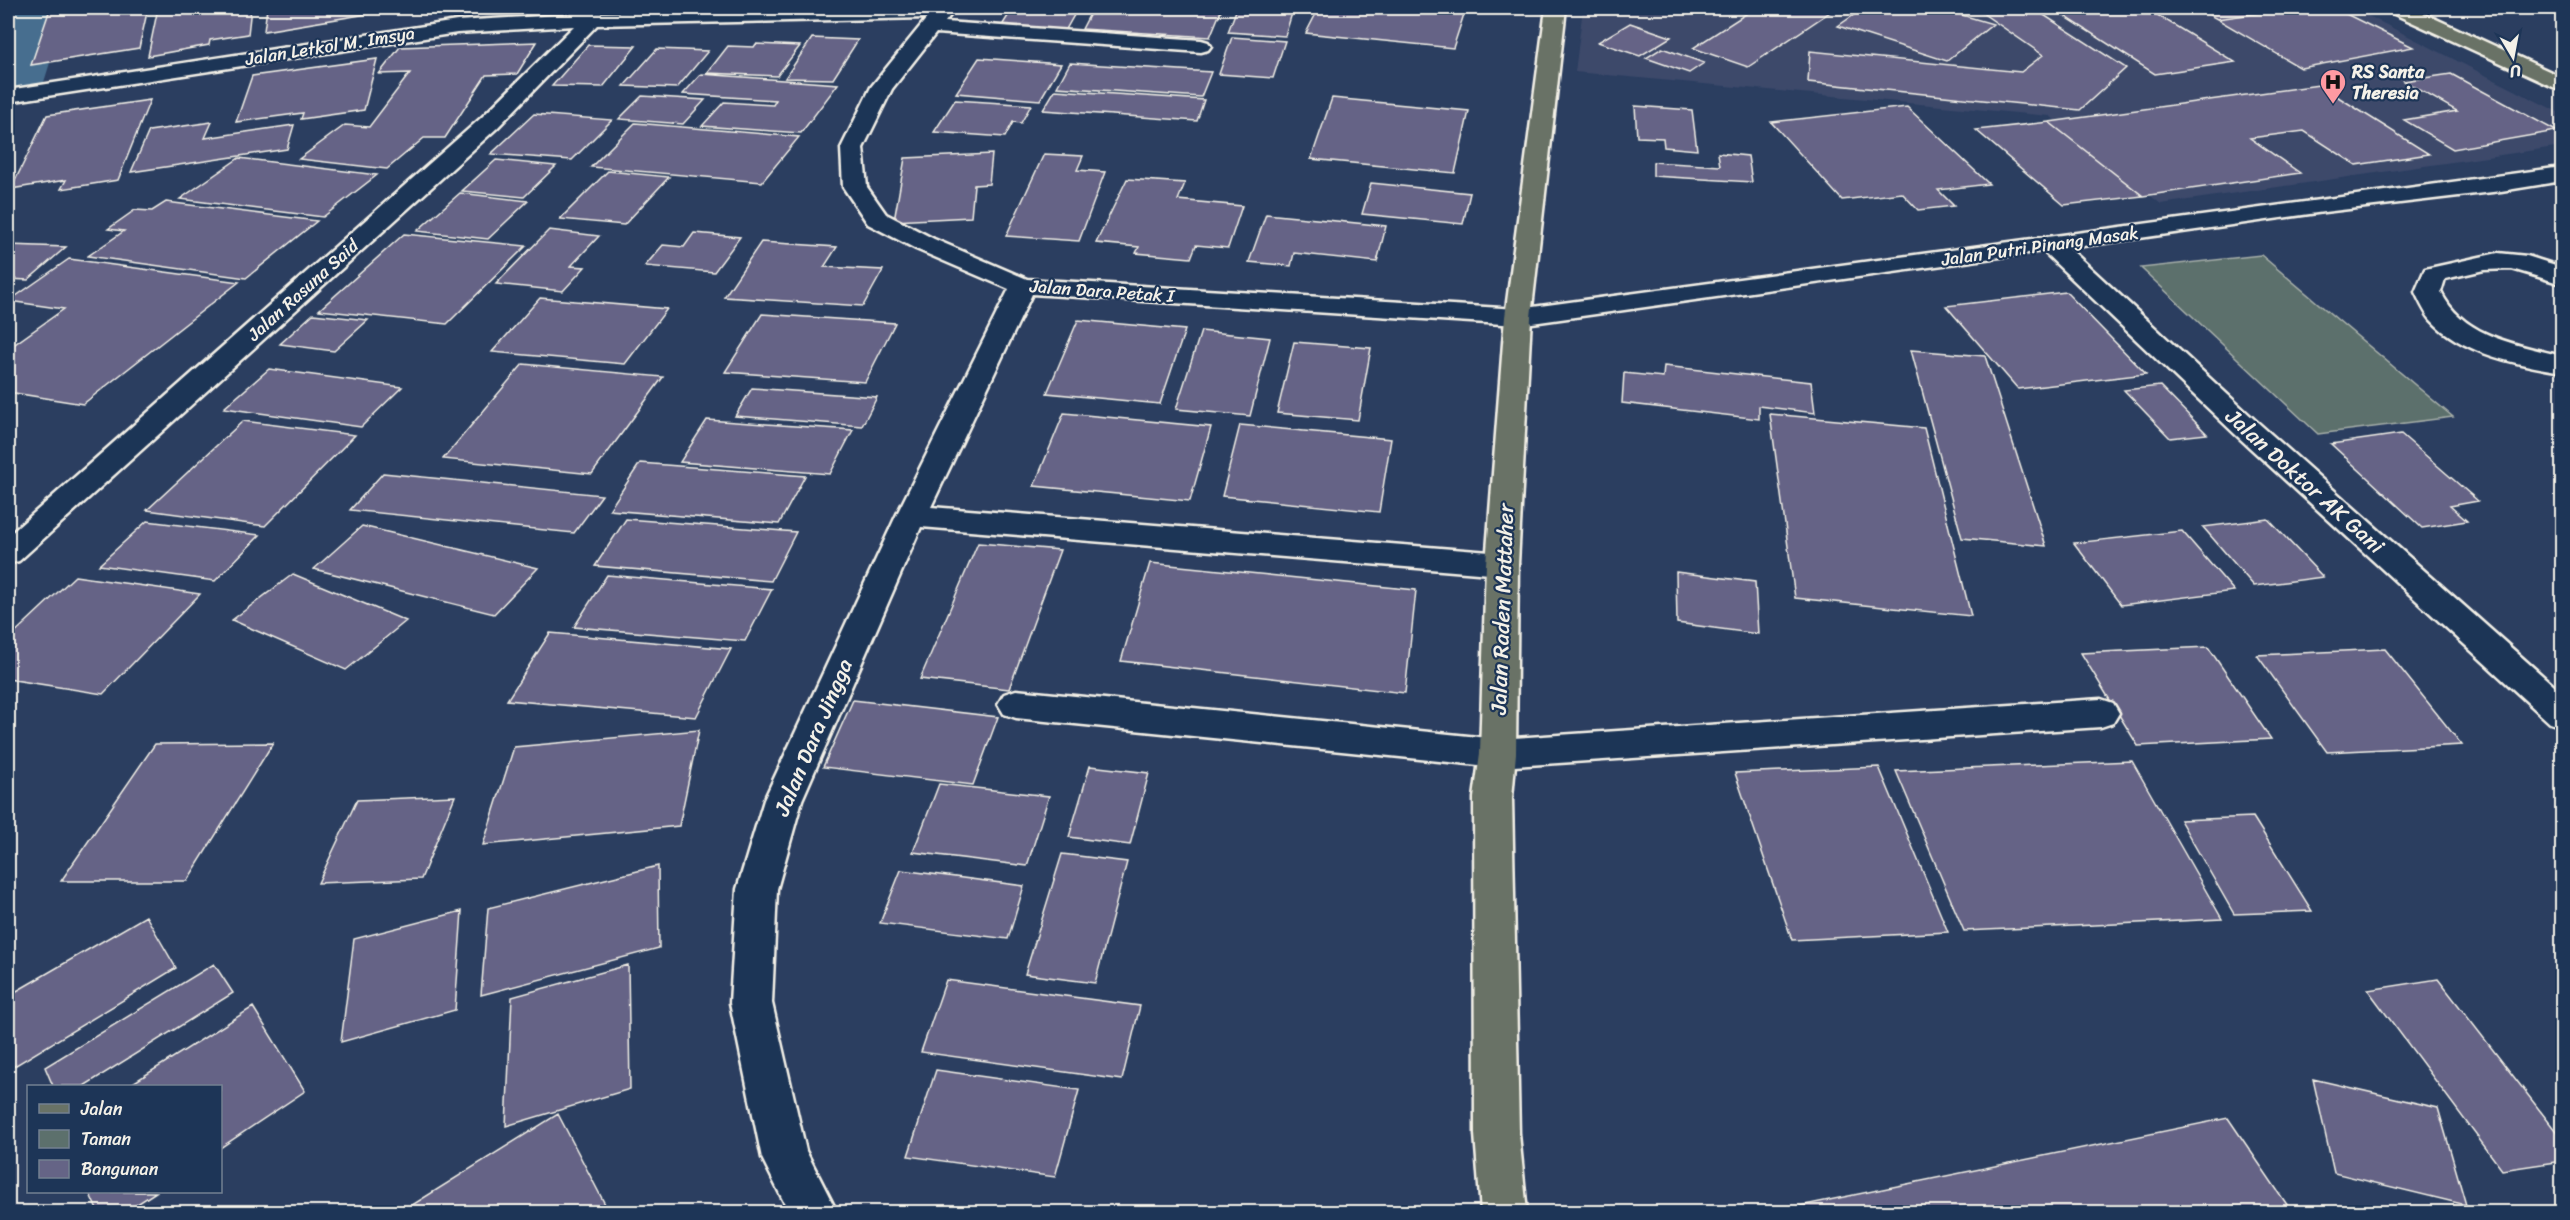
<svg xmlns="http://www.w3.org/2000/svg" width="2570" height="1220" font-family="Sriracha,sans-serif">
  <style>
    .built { fill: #3c496b }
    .green { fill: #5c706c; stroke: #a8b0aa; stroke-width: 1.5 }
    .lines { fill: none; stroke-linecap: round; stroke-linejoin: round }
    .river { fill: #476e8f; fill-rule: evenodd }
    .building { fill: #656486; stroke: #f4f1e8; stroke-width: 1.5 }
    .minor-casing { stroke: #f4f1e8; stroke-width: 5 }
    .major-casing { stroke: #f4f1e8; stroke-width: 5 }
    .minor { fill: #1d3557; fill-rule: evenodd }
    .major { fill: #697266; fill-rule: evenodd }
    .labels { text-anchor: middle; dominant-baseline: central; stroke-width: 4.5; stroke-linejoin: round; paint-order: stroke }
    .far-street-label { font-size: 18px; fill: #f4f1e8; stroke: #1d3557 }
    .far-poi-label { font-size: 18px; font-weight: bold; fill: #f4f1e8; stroke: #1d3557; text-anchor: start }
    .street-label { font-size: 22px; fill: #f4f1e8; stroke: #1d3557 }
  </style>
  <rect width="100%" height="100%" fill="#2b3e60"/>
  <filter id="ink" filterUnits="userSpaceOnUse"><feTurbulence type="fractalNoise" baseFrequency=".0167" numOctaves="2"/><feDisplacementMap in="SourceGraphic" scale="12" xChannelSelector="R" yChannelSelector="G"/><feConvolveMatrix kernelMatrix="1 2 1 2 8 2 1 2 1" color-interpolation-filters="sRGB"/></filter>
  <g filter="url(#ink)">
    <path class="built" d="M 1583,8 L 2353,8 L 2562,114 L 2562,146 L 2161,204 L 2050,116 L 1575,72 Z"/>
    <path class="green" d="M 2261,255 L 2453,417 L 2318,434 L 2141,268 Z"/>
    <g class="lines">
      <path class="river" d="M 8,8 L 67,8 L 44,82 L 33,97 L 8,104 Z"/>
    </g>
    <path class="building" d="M 78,8 L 148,8 L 139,48 L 31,65 L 49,12 Z
      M 158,8 L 251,8 L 248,34 L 210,40 L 209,45 L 148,56 Z
      M 267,8 L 397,8 L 397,9 L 264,31 Z
      M 1013,8 L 1078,8 L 1065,31 L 1001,27 Z
      M 1093,8 L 1222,8 L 1210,37 L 1082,29 Z
      M 1237,8 L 1244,8 L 1293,10 L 1285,36 L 1228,32 Z
      M 1319,8 L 1466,8 L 1453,48 L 1306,33 Z
      M 1755,8 L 1836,8 L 1748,67 L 1693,48 Z
      M 1864,8 L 1938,8 L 1993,24 L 1947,61 L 1838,26 Z
      M 1975,8 L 2033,8 L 2126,68 L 2080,110 L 1808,82 L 1810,51 L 2021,72 L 2043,55 Z
      M 2052,8 L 2146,8 L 2235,62 L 2155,74 Z
      M 2197,8 L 2297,8 L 2217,19 Z
      M 2297,8 L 2334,8 L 2413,47 L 2301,68 L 2217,19 Z
      M 1630,23 L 1671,37 L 1640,56 L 1598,42 Z
      M 1232,37 L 1285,41 L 1273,78 L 1219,74 Z
      M 812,38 L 858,40 L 833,79 L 785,78 Z
      M 537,42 L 517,74 L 486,75 L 445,138 L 424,138 L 387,169 L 299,159 L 345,125 L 369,127 L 410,73 L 379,74 L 400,47 Z
      M 756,44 L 800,46 L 777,76 L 707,73 L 728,46 L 754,47 Z
      M 588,45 L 636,46 L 603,87 L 552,86 Z
      M 1662,48 L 1704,63 L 1689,73 L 1646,58 Z
      M 657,49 L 708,51 L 677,88 L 624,86 Z
      M 979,58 L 1061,64 L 1040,100 L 956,93 Z
      M 377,59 L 364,110 L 301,119 L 303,113 L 236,122 L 252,76 Z
      M 1070,63 L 1211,72 L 1201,97 L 1057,87 Z
      M 701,74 L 838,84 L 801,133 L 702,126 L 724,102 L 773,105 L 776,100 L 683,94 Z
      M 2451,74 L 2556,131 L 2453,149 L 2404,120 L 2457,111 L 2404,81 Z
      M 2319,85 L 2429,154 L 2356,165 L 2304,131 L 2250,138 L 2300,173 L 2143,196 L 2049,122 Z
      M 1055,90 L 1204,100 L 1197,121 L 1043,110 Z
      M 642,96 L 705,100 L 683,124 L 619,119 Z
      M 1332,98 L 1469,111 L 1455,173 L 1311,159 Z
      M 150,100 L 118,180 L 61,189 L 66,180 L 11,189 L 47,115 Z
      M 955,100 L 1031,105 L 1021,123 L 1013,122 L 1005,137 L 934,132 Z
      M 1635,106 L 1692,110 L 1697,150 L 1664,147 L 1663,138 L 1637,137 Z
      M 1907,107 L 1989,184 L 1938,190 L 1954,206 L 1918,210 L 1902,193 L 1842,200 L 1771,122 Z
      M 534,114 L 612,120 L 572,160 L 491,154 Z
      M 212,122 L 205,138 L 294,125 L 287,149 L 131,172 L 149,131 Z
      M 2049,122 L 2143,196 L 2064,205 L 1976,130 Z
      M 635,123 L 799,137 L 762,182 L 591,167 Z
      M 1718,153 L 1748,156 L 1752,182 L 1653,176 L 1653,162 L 1720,166 Z
      M 992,154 L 989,184 L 974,185 L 971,217 L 894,221 L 905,158 Z
      M 1044,154 L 1083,156 L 1077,170 L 1105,172 L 1079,241 L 1006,236 Z
      M 239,158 L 377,175 L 323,217 L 180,199 Z
      M 496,160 L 556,166 L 524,197 L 462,191 Z
      M 608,171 L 669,177 L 624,225 L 560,219 Z
      M 1127,179 L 1185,183 L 1178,200 L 1242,206 L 1228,248 L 1196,245 L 1191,258 L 1136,253 L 1139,247 L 1096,243 Z
      M 1371,183 L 1470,193 L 1463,224 L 1362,214 Z
      M 460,193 L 528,201 L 488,239 L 417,231 Z
      M 166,202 L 317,221 L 246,278 L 88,256 L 124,231 L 108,229 L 135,210 L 152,211 Z
      M 1266,214 L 1386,226 L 1377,262 L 1294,253 L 1291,266 L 1249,262 Z
      M 549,230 L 599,236 L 571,266 L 585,267 L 563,291 L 496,284 Z
      M 694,233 L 740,237 L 714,272 L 645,266 L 663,245 L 684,247 Z
      M 404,234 L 526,246 L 447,324 L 319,310 Z
      M 761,242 L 837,247 L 824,267 L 883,270 L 863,306 L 724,297 Z
      M 8,245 L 66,247 L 28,280 L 8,279 Z
      M 69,259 L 239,282 L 83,404 L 8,392 L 8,349 L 64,309 L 9,301 Z
      M 2066,292 L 2146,374 L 2018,389 L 1946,306 Z
      M 540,298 L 667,309 L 625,364 L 492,352 Z
      M 313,314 L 368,320 L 334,351 L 280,344 Z
      M 762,314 L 895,323 L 865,382 L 725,372 Z
      M 1078,320 L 1185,330 L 1160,404 L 1047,393 Z
      M 1201,331 L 1270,338 L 1250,416 L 1176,409 Z
      M 1294,342 L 1371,348 L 1358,420 L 1277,413 Z
      M 1911,350 L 1985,356 L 2046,546 L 1962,538 Z
      M 523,364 L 663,377 L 592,474 L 443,459 Z
      M 1664,366 L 1811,382 L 1815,413 L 1759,406 L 1759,419 L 1622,403 L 1624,373 L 1663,377 Z
      M 269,369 L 402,387 L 361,427 L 224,408 Z
      M 2160,386 L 2207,434 L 2170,438 L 2124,390 Z
      M 752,388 L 877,397 L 862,426 L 735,416 Z
      M 1064,413 L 1211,427 L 1190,501 L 1034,486 Z
      M 1770,414 L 1924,428 L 1971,616 L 1795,598 Z
      M 707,420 L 853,430 L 830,474 L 680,462 Z
      M 243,421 L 355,435 L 265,526 L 147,510 Z
      M 1240,425 L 1391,439 L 1379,512 L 1222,496 Z
      M 2401,434 L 2478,501 L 2450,506 L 2467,521 L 2422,528 L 2331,444 Z
      M 640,463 L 805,476 L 779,524 L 609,510 Z
      M 383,473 L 602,495 L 574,533 L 350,510 Z
      M 626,519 L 796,532 L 771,581 L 595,566 Z
      M 2268,519 L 2323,577 L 2254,586 L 2203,527 Z
      M 147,521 L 260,535 L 215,581 L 99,565 Z
      M 362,526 L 538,568 L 494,614 L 314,569 Z
      M 2182,531 L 2234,591 L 2121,605 L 2074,543 Z
      M 978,543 L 1060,550 L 1009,689 L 920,679 Z
      M 1150,563 L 1416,590 L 1405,693 L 1121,661 Z
      M 1676,572 L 1755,582 L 1758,634 L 1677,623 Z
      M 293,574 L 406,621 L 346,670 L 232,620 Z
      M 607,575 L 772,589 L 745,641 L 574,627 Z
      M 75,576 L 200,594 L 103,694 L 8,679 L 8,639 Z
      M 550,633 L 731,649 L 696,717 L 507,700 Z
      M 2208,647 L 2271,739 L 2138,746 L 2081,653 Z
      M 2385,649 L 2462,745 L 2327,752 L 2257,655 Z
      M 853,700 L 998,717 L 973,785 L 823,767 Z
      M 699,730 L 679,826 L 483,845 L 514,747 Z
      M 273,743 L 187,881 L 61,881 L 155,744 Z
      M 2132,761 L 2222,919 L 1964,931 L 1896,771 Z
      M 1090,766 L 1149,773 L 1130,845 L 1069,837 Z
      M 1879,767 L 1948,932 L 1792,940 L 1735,773 Z
      M 939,784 L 1049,796 L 1027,866 L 913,852 Z
      M 455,796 L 421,879 L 318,883 L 357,800 Z
      M 2253,817 L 2312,911 L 2234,914 L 2180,820 Z
      M 1062,854 L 1127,862 L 1095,983 L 1025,974 Z
      M 658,866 L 659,948 L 481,995 L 488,908 Z
      M 901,870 L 1024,886 L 1008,939 L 880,923 Z
      M 462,911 L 455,1010 L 341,1042 L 354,939 Z
      M 146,916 L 176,968 L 8,1070 L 8,996 Z
      M 214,964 L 233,993 L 84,1086 L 53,1086 L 45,1067 Z
      M 628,965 L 630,1089 L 506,1126 L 512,997 Z
      M 2438,979 L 2562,1139 L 2562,1161 L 2502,1170 L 2368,990 Z
      M 946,980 L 1140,1006 L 1122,1080 L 921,1052 Z
      M 253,1007 L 305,1091 L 220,1148 L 220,1086 L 128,1086 Z
      M 936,1070 L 1079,1090 L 1055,1177 L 908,1156 Z
      M 2313,1079 L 2438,1108 L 2466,1205 L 2334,1173 Z
      M 558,1114 L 609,1212 L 401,1212 Z
      M 2228,1118 L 2292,1212 L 1803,1212 L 1800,1206 Z
      M 89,1192 L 156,1192 L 125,1212 L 98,1212 Z"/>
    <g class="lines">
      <g class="minor-casing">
        <path id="minor" d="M 870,8 L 956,8 L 945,22 L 1201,40 L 1208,42 L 1211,46 L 1208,50 L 1201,52 L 936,33 L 892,89 L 863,148 L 867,187 L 886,214 L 934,239 L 1027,279 L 1518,309 L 2562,167 L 2562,181 L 2501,191 L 2324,212 L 2069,248 L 2255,420 L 2562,693 L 2562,727 L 2550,723 L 2235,434 L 2043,251 L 1518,325 L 1032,294 L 931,507 L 1502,553 L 1513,556 L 1518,564 L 1513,572 L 1502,575 L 921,527 L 802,800 L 777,889 L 772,1003 L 806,1151 L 837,1212 L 789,1212 L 762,1158 L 730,1003 L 737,889 L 764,800 L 896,516 L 1009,289 L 916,249 L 868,224 L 843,187 L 841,148 L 871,87 L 927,18 L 597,25 L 497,128 L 19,561 L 8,564 L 8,536 L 481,118 L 574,26 L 457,33 L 8,102 L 8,90 L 457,21 L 592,13 Z
          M 2498,253 L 2527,256 L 2562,267 L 2562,284 L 2512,269 L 2484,270 L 2445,279 L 2441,292 C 2463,337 2518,345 2562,356 L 2562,372 C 2520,365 2462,354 2431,320 C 2424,312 2420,302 2415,292 L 2425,269 Z
          M 1016,690 L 1498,739 L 2101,699 L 2113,703 L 2119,713 L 2113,723 L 2101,727 L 1498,767 L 1016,718 L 1004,714 L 998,704 L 1004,694 Z"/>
      </g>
      <g class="major-casing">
        <path id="major" d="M 1546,8 L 1566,8 L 1531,317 L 1518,564 L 1516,753 L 1512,798 L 1519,1134 L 1527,1212 L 1481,1212 L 1475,1134 L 1474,798 L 1480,753 L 1486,564 L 1505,317 Z
          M 2387,8 L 2412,8 L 2562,77 L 2562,91 L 2390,12 Z"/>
      </g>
      <use href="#minor" class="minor"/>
      <use href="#major" class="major"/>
    </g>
  </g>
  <defs>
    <g id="hospital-pin" transform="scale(1.35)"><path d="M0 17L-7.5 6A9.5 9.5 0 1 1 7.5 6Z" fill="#ff9aa2" stroke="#1d3557"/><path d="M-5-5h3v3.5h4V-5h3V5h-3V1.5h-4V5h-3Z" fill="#111"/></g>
  </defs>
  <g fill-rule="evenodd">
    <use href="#hospital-pin" x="2333" y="82"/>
  </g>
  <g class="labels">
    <g class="far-street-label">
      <text transform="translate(330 46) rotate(-9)">Jalan Letkol M. Imsya</text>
      <text transform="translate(2040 246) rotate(-8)">Jalan Putri Pinang Masak</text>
      <text transform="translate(303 290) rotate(-42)">Jalan Rasuna Said</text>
      <text transform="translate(1102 291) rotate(4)">Jalan Dara Petak I</text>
    </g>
    <g class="far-poi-label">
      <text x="2352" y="72">RS Santa<tspan x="2352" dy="21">Theresia</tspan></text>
    </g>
    <g class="street-label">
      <text transform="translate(2305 481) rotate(42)">Jalan Doktor AK Gani</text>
      <text transform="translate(1502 609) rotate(-88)">Jalan Raden Mattaher</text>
      <text transform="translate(813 737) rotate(-67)">Jalan Dara Jingga</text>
    </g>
  </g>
  <rect width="2570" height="1220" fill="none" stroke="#1d3557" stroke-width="30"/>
  <rect x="15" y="15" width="2540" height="1190" fill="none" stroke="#f4f1e8" stroke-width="2" filter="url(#ink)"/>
  <rect x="27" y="1085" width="195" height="108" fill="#1d3557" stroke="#738091" stroke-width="1.5"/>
  <rect x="39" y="1104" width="30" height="9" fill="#697266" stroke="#738091" stroke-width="1.5"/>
  <text x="81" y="1115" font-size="18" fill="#f4f1e8">Jalan</text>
  <rect x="39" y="1130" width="30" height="18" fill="#5c706c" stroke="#738091" stroke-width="1.5"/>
  <text x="81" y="1145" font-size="18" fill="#f4f1e8">Taman</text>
  <rect x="39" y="1160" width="30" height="18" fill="#656486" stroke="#738091" stroke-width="1.5"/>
  <text x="81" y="1175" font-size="18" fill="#f4f1e8">Bangunan</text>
  <g transform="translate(2513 57) rotate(170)" stroke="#1d3557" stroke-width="4.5" paint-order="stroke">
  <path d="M0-4.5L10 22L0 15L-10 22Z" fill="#f4f1e8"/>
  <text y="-9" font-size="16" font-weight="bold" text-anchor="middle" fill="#f4f1e8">U</text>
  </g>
</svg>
